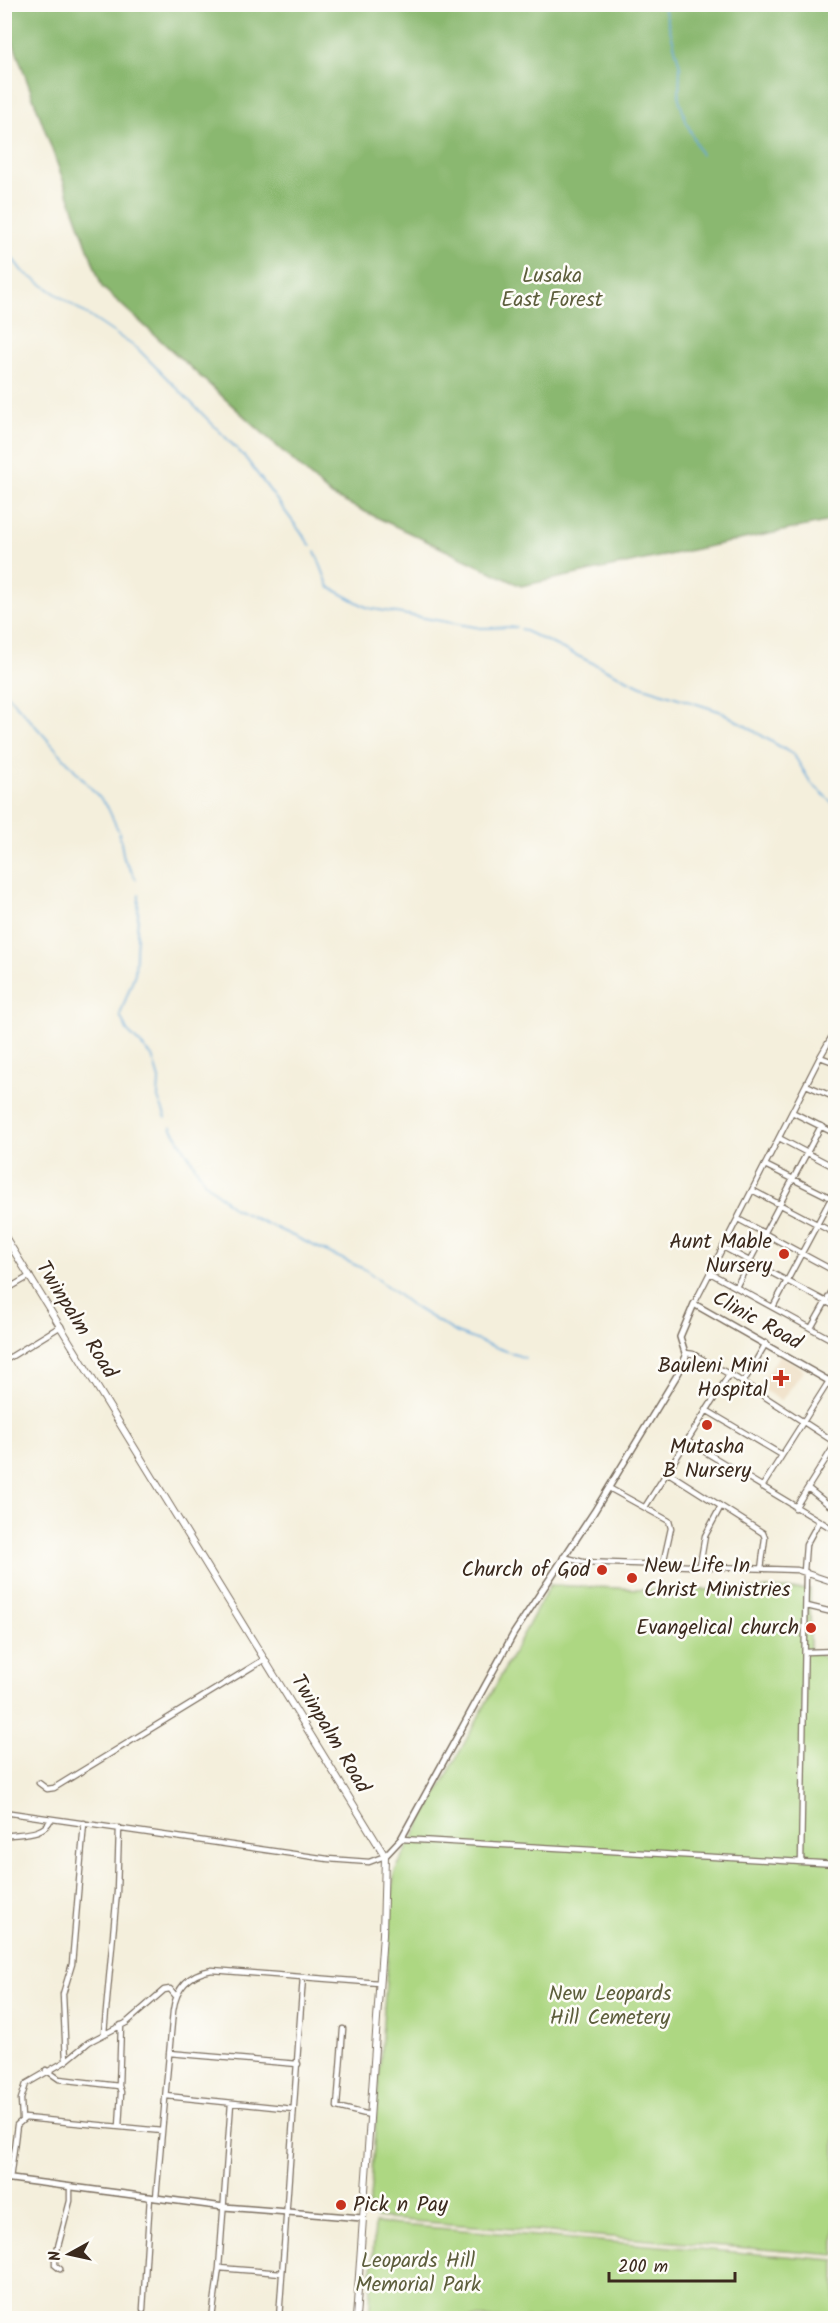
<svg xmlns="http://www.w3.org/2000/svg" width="840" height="2323" font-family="Kalam,sans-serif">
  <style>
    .built { fill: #ebd8ba }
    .green { fill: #add782; stroke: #748050; stroke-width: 1.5 }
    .forest { fill: #8ab870; stroke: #627147; stroke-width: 1.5 }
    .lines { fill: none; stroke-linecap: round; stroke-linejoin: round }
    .stream { stroke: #66a8da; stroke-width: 1.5 }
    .minor-casing { stroke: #7c6f60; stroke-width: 7 }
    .tertiary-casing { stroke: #7c6f60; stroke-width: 8 }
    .secondary-casing { stroke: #7c6f60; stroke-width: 8 }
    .minor { stroke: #fff; stroke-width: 4.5 }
    .tertiary { stroke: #fff; stroke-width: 5 }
    .secondary { stroke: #fff; stroke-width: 6 }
    .poi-dot { fill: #c8321e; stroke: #fdfcf7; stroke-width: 2 }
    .labels { text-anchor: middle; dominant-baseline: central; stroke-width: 5; stroke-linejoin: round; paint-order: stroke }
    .park-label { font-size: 21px; fill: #5d5e3c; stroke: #fdfcf7 }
    .poi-label { font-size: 21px; fill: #3b2a1e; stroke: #fdfcf7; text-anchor: end }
    .street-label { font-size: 21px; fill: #3b2a1e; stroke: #fdfcf7 }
  </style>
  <rect width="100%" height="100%" fill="#fdfcf7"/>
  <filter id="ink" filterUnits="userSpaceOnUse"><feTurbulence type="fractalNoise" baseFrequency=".0167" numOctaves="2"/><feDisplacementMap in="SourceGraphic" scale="12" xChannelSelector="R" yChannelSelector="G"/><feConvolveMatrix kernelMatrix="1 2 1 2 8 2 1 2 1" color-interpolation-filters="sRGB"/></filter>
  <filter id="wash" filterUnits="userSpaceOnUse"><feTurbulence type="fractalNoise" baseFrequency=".008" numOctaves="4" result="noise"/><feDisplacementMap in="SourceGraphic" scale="24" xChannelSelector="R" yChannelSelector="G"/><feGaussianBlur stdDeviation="1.35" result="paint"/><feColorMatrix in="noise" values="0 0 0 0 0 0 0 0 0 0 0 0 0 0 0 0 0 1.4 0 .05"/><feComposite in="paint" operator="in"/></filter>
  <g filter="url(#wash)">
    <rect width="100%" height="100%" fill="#f4efdc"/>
    <path class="built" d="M 780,1354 L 804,1370 L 781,1401 L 759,1387 Z"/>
    <path class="green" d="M 550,1585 L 662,1590 L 810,1589 L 810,1650 L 836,1664 L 835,2255 L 376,2218 L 369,2212 L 394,1873 Z
      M 375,2223 L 835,2260 L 835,2318 L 369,2318 Z"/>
    <path class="forest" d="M 5,4 L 835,5 L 835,520 L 521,586 L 332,496 L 102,287 L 5,20 Z"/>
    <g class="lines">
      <path class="stream" d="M 663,4 L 680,66 L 679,99 L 686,121 L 701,155
        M 4,247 L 22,271 L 138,349 L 244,456 L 311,546
        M 315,551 L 329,587 L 368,608 L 481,628 L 516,627
        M 521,629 L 641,686 L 722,712 L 794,755 L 811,783 L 836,806
        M 4,691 L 107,806 L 119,832 L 124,859 L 136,879
        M 139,894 L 135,973 L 120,1015 L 127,1031 L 152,1056 L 159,1079 L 158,1098 L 166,1118
        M 171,1127 L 205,1182 L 233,1208 L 366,1270 L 411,1305 L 457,1333 L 525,1358"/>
    </g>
  </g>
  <g filter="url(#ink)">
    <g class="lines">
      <g class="minor-casing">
        <path id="minor" d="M 820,1057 L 836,1063
          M 806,1085 L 836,1098
          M 792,1112 L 836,1134
          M 779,1138 L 836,1168
          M 765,1165 L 831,1198
          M 752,1190 L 836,1234
          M 738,1219 L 836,1272
          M 723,1247 L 836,1307
          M 710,1273 L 836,1342
          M 736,1287 L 821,1126
          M 4,1291 L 30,1276
          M 694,1304 L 820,1057 L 831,1038 L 836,1039
          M 773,1307 L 836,1189
          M 811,1328 L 836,1284
          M 686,1353 L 693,1354 L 736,1378 L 836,1443
          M 4,1361 L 61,1326
          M 743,1383 L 766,1343
          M 706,1410 L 782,1455
          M 687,1441 L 836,1531
          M 667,1472 L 763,1533 L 765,1538 L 761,1569
          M 762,1487 L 836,1370
          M 609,1488 L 669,1521 L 671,1528 L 663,1564
          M 809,1489 L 829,1505
          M 645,1507 L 729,1375
          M 795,1508 L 836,1443
          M 563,1557 L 583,1562 L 797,1570 L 836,1583
          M 700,1565 L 705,1536 L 721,1506
          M 804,1571 L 806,1545 L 818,1523
          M 807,1606 L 836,1613
          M 806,1652 L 836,1651
          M 39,1783 L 47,1789 L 54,1788 L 265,1659
          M 4,1812 L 328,1859 L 369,1862 L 385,1856
          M 4,1836 C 21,1833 44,1836 51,1819
          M 401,1839 L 836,1864
          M 801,1862 L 806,1572
          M 343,2029 L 337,2107 L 370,2115
          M 104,2033 L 117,1892 L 119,1828
          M 169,2053 L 298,2064
          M 66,2061 L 63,1994 L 72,1964 L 84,1823
          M 46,2070 L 59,2079 L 119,2086 L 121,2092 L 119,2127
          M 119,2086 L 121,2025
          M 166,2096 L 293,2109
          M 22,2119 L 21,2099 L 26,2084 L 66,2061 L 89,2042 L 126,2023 L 164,1990 L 170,1989 L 175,1995
          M 10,2179 L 17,2125 L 25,2118 L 162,2131
          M 156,2198 L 173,2011 C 176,1988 188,1974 212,1970 L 379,1983
          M 219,2268 L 282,2273
          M 60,2269 L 55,2265 L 55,2258 L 70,2201 L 70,2188
          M 143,2309 L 150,2197
          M 212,2318 L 219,2268 L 231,2103
          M 279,2318 L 303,1977"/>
      </g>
      <g class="tertiary-casing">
        <path id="tertiary" d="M 385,1856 L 401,1839 L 514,1633 L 594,1512 L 679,1372 L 686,1356 L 680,1337 L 694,1304 L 836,1385
          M 4,2178 L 224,2207 L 362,2218"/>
      </g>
      <g class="secondary-casing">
        <path id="secondary" d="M 4,1235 L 385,1856 L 383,1934 L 356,2318"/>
      </g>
      <use href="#minor" class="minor"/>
      <use href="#tertiary" class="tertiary"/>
      <use href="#secondary" class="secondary"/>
    </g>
  </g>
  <g class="poi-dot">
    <circle cx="784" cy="1254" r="6"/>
    <path d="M778 1369h6v6h6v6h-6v6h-6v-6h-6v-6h6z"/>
    <circle cx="707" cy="1425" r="6"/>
    <circle cx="602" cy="1570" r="6"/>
    <circle cx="632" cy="1578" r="6"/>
    <circle cx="811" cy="1628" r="6"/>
    <circle cx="341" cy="2205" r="6"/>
  </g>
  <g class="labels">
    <g class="park-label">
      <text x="552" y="276">Lusaka<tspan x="552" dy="24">East Forest</tspan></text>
      <text x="610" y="1994">New Leopards<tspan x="610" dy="24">Hill Cemetery</tspan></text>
      <text x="418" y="2261">Leopards Hill<tspan x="418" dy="24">Memorial Park</tspan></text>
    </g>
    <g class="poi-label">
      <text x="772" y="1242">Aunt Mable<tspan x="772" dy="24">Nursery</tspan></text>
      <text x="768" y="1366">Bauleni Mini<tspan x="768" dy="24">Hospital</tspan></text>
      <text x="707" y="1447" text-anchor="middle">Mutasha<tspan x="707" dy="24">B Nursery</tspan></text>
      <text x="644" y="1566" text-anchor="start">New Life In<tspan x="644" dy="24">Christ Ministries</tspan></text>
      <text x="590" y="1570">Church of God</text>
      <text x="799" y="1628">Evangelical church</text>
      <text x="353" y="2205" text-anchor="start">Pick n Pay</text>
    </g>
    <g class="street-label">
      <text transform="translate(76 1320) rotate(58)">Twinpalm Road</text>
      <text transform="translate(757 1321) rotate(29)">Clinic Road</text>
      <text transform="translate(330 1734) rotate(59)">Twinpalm Road</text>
    </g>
  </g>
  <rect width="840" height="2323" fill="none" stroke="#fdfcf7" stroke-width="24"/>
  <g transform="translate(69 2254) rotate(262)" stroke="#fdfcf7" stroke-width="4.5" paint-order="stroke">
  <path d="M0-4.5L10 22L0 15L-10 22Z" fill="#3b2a1e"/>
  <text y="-9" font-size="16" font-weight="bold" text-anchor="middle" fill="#3b2a1e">N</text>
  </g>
  <path d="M609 2272v9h126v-9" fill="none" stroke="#3b2a1e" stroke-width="3"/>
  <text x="618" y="2272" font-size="18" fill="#3b2a1e" stroke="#fdfcf7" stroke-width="4.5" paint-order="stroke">200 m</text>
</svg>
